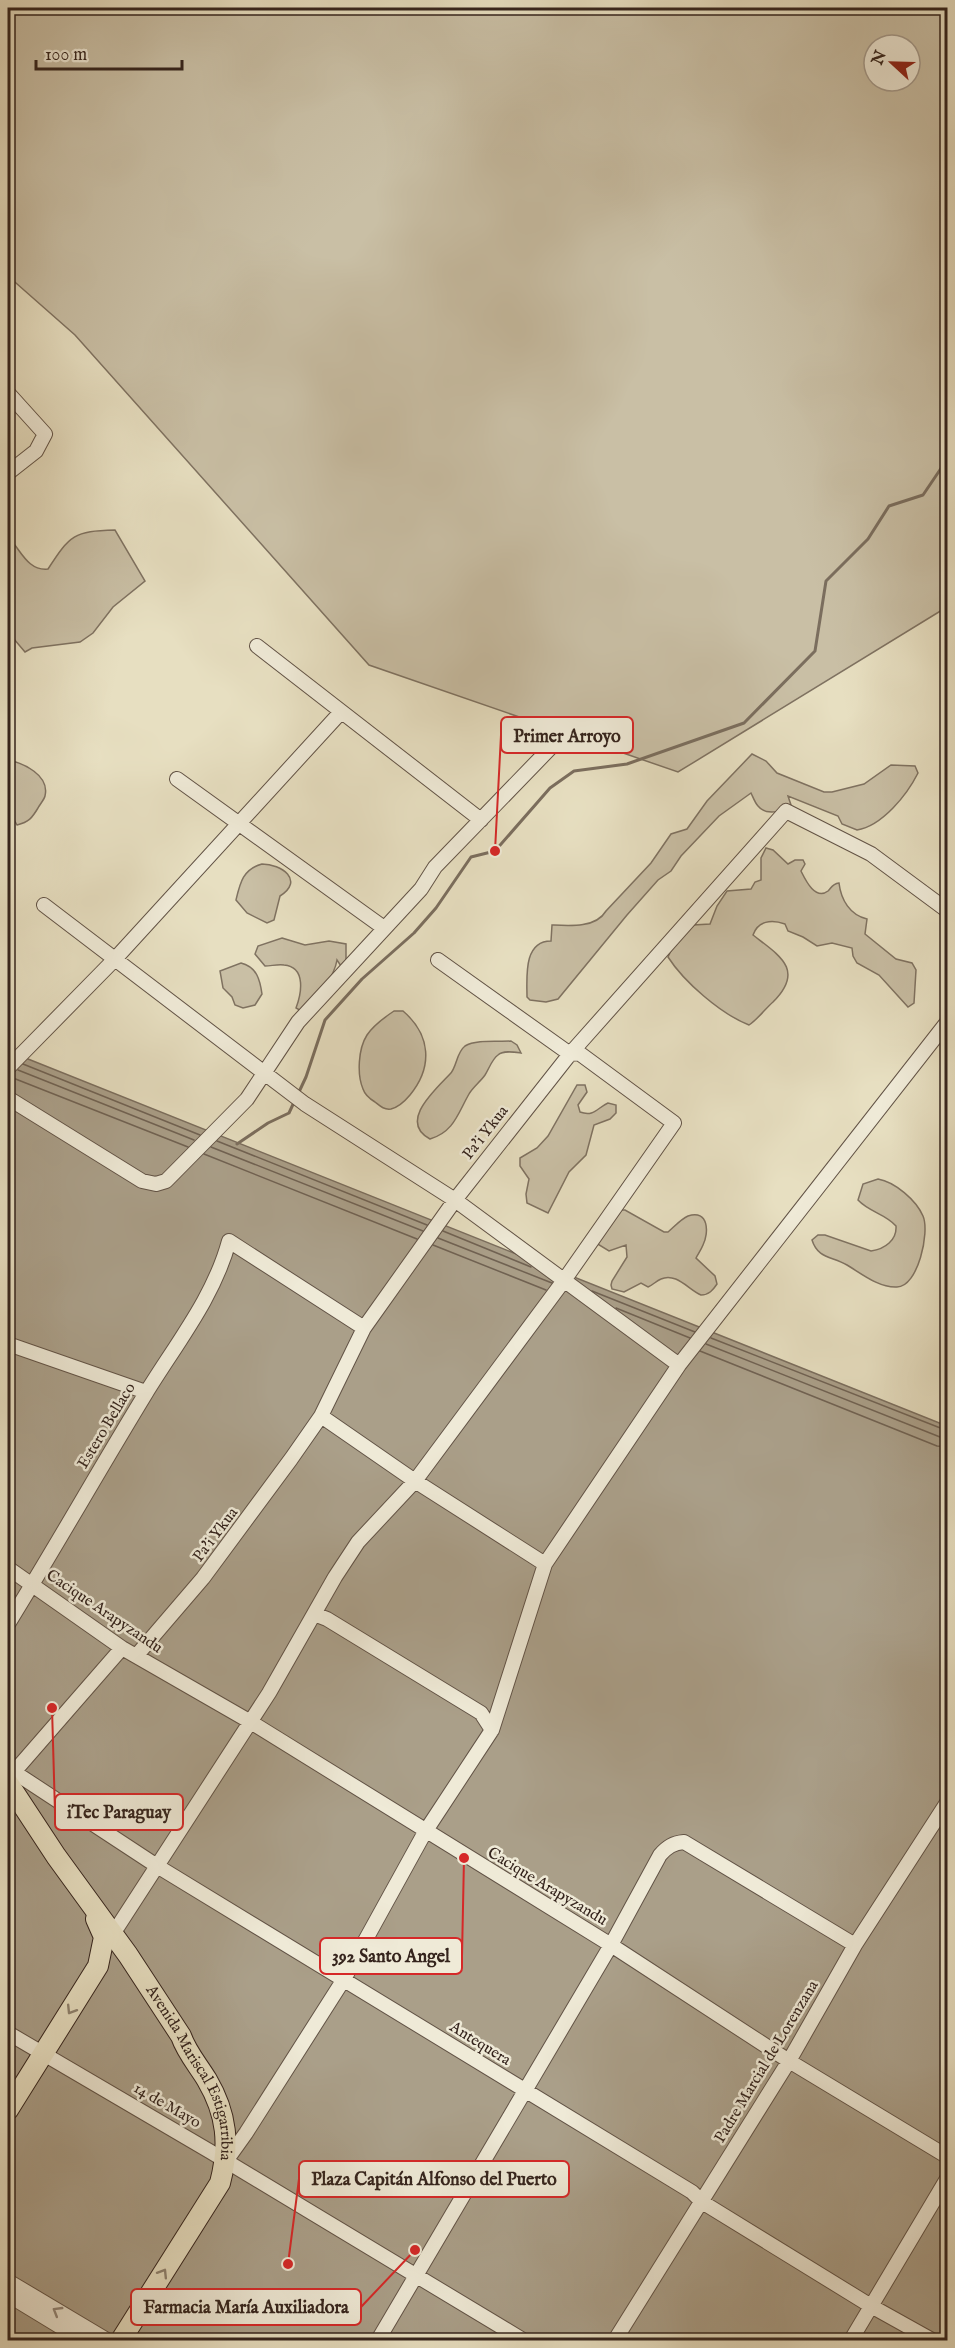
<svg xmlns="http://www.w3.org/2000/svg" width="955" height="2348" font-family="'IM FELL English',serif">
  <style>
    .green { fill: #c9bfa5; stroke: #7f7261; stroke-width: 1.5; fill-rule: evenodd }
    .water { fill: #aa9f89; stroke: #7b6e5e; stroke-width: 1.5 }
    .lines { fill: none; stroke-linecap: round; stroke-linejoin: round }
    .shore { stroke: #706253; stroke-width: 1.5 }
    .stream { stroke: #7b6e5e; stroke-width: 3 }
    .minor-casing { stroke: #625346; stroke-width: 16 }
    .highway-casing { stroke: #35241d; stroke-width: 22 }
    .minor { stroke: #efead7; stroke-width: 14 }
    .highway { stroke: #e7dfc1; stroke-width: 20 }
    .oneway { stroke: #8e826f }
    .oneway2 { stroke: #92877a }
    .labels { text-anchor: middle; dominant-baseline: central; stroke-width: 5; stroke-linejoin: round; paint-order: stroke }
    .street-label { font-size: 16px; fill: #35241d; stroke: #efead7 }
    .leader { fill: none; stroke: #d62828; stroke-width: 2 }
    .callout-dot { fill: #d62828; stroke: #efead7; stroke-width: 2 }
    .callout { fill: #efead7; stroke: #d62828; stroke-width: 2 }
    .callout-label { font-size: 18px; text-anchor: middle; font-weight: bold; fill: #35241d }
  </style>
  <rect width="100%" height="100%" fill="#e7dfc1"/>
  <filter id="stains"><feTurbulence type="fractalNoise" baseFrequency=".00333" numOctaves="4"/><feColorMatrix values="0 0 0 0 .2 0 0 0 0 .09 0 0 0 0 .02 0 0 0 .5 -.17"/></filter>
  <radialGradient id="worn" r=".72"><stop offset=".6" stop-color="#630" stop-opacity="0"/><stop offset="1" stop-color="#630" stop-opacity=".3"/></radialGradient>
  <path class="green" d="M 8,8 L 947,8 L 947,607 L 678,772 L 369,665 L 75,335 L 8,276 ZM 874,45 L 910,45 L 910,81 L 874,81 Z
    M 8,515 L 12,517 L 14,525 L 11,540 C 22,553 29,571 48,569 C 70,535 74,531 115,530 L 145,581 L 113,607 L 93,633 L 80,642 L 32,648 L 25,652 L 14,639 L 8,636 Z
    M 752,754 L 766,761 L 777,773 L 824,792 L 832,792 L 864,784 L 891,765 L 915,766 L 918,773 C 907,795 882,826 857,830 L 842,824 L 838,816 L 788,796 L 791,805 C 783,812 766,816 758,806 C 755,803 753,797 751,793 L 719,816 L 681,856 L 671,871 L 658,880 L 627,915 L 558,999 L 546,1002 L 530,1000 L 527,997 C 527,978 523,941 551,941 L 552,925 C 570,926 596,928 606,911 L 651,863 L 671,834 L 687,829 L 707,801 Z
    M 8,760 C 23,763 50,775 45,796 C 44,800 40,804 38,808 C 32,818 29,822 17,825 L 8,809 Z
    M 766,848 L 773,850 L 788,864 L 795,860 L 803,860 L 805,864 L 801,871 C 805,879 815,901 828,891 C 832,887 832,884 839,883 C 841,900 850,915 867,919 L 865,934 L 896,959 L 912,963 L 916,970 L 914,1003 L 908,1007 L 879,975 L 857,963 L 853,956 L 852,948 L 832,943 L 817,946 L 803,937 L 788,931 L 785,924 C 771,919 758,921 753,935 C 780,956 805,970 773,1002 C 765,1009 758,1019 749,1025 C 721,1014 684,982 668,957 L 675,942 L 693,925 L 710,924 L 717,906 L 727,891 L 751,889 L 755,882 L 761,880 L 761,858 Z
    M 262,864 C 281,864 305,880 280,896 L 274,920 L 267,923 L 247,913 L 236,900 C 240,883 243,869 262,864 Z
    M 282,938 L 305,945 L 329,941 L 346,944 L 346,960 L 341,966 L 337,960 C 334,979 316,998 303,1012 L 296,1008 C 301,995 307,967 284,965 C 278,964 271,966 265,966 L 255,954 L 258,946 Z
    M 241,963 C 257,967 260,980 262,994 L 255,1005 L 243,1008 L 235,1005 L 232,997 L 223,988 L 220,971 Z
    M 394,1011 L 403,1011 C 431,1035 433,1067 410,1095 C 405,1101 399,1107 391,1109 C 384,1110 380,1106 375,1102 C 370,1099 365,1095 363,1089 C 357,1075 358,1049 367,1035 C 373,1026 385,1017 394,1011 Z
    M 511,1041 L 517,1045 L 521,1053 C 514,1052 503,1050 498,1055 C 492,1059 489,1069 485,1075 C 480,1082 473,1087 469,1094 C 458,1113 454,1132 430,1139 C 398,1122 435,1090 450,1074 C 457,1067 456,1053 465,1046 C 476,1039 498,1042 511,1041 Z
    M 577,1085 L 585,1085 L 587,1092 L 578,1105 L 580,1112 C 594,1117 597,1108 608,1103 L 616,1105 L 616,1113 L 610,1119 L 594,1125 L 586,1155 L 569,1172 L 548,1213 L 527,1203 L 526,1194 L 529,1179 L 520,1166 L 520,1158 L 537,1148 L 548,1136 Z
    M 878,1179 C 895,1182 916,1200 923,1216 C 930,1232 918,1287 897,1287 C 879,1288 862,1274 847,1265 C 832,1256 818,1259 812,1240 L 818,1235 L 825,1235 L 871,1251 C 885,1249 897,1240 896,1226 C 886,1214 869,1212 858,1200 L 863,1184 Z
    M 621,1210 L 625,1210 L 664,1232 L 668,1232 C 674,1227 681,1219 688,1216 C 709,1209 709,1233 703,1245 C 701,1250 698,1254 696,1258 L 715,1276 L 717,1284 C 713,1290 709,1295 701,1295 C 689,1290 676,1272 661,1279 C 656,1281 653,1285 648,1287 L 641,1283 L 624,1292 L 612,1289 L 611,1285 L 612,1281 L 627,1257 L 626,1245 L 609,1251 L 596,1243 Z"/>
  <path class="water" d="M 8,1051 L 947,1426 L 947,2340 L 8,2340 Z"/>
  <g class="lines">
    <path class="shore" d="M 23,1064 L 200,1135
      M 18,1070 L 194,1140
      M 8,1076 L 188,1147
      M 217,1141 L 427,1225
      M 211,1147 L 423,1231
      M 204,1154 L 417,1239
      M 443,1231 L 531,1267
      M 438,1238 L 552,1283
      M 433,1245 L 546,1290
      M 592,1291 L 695,1332
      M 616,1308 L 690,1338
      M 711,1338 L 948,1431
      M 706,1344 L 940,1437 L 948,1438
      M 700,1351 L 937,1446 L 948,1447"/>
    <path class="stream" d="M 298,1094 L 306,1077 L 325,1020 L 362,979 L 414,933 L 436,908 L 471,857 L 495,851 L 550,788 L 574,771 L 627,764 L 744,723 L 815,651 L 826,581 L 868,539 L 889,506 L 923,495 L 948,458
      M 237,1144 L 268,1123 L 289,1113 L 295,1100"/>
    <g class="minor-casing">
      <path id="minor" d="M 8,393 L 45,434 L 36,451 L 8,473
        M 257,646 L 481,820
        M 177,779 L 384,928
        M 44,905 L 305,1104 L 455,1200 L 679,1365 L 545,1564 L 492,1730 L 425,1832 L 344,1979 L 246,2133 L 226,2161
        M 8,1068 L 115,959 L 341,712
        M 8,1098 L 142,1181 L 156,1184 L 166,1181 L 247,1099 L 298,1022 L 421,889 L 435,867 L 559,739
        M 8,1344 L 146,1392
        M 679,1365 L 948,1021
        M 321,1416 L 415,1481 L 545,1564
        M 8,1568 L 122,1648 L 249,1721 L 611,1945 L 789,2061 L 948,2157
        M 314,1614 L 327,1619 L 481,1713 L 492,1730
        M 8,1624 C 55,1548 99,1470 146,1393 C 176,1344 214,1297 229,1241 L 364,1328
        M 137,1655 L 203,1578 L 291,1459 L 321,1416 L 364,1328 L 455,1200 L 570,1054 L 786,811 L 871,854 L 948,911
        M 14,1772 L 157,1866 L 692,2192 L 702,2202 L 871,2306 L 932,2340
        M 8,1776 L 14,1772 L 122,1648
        M 113,1934 L 269,1693 L 335,1577 L 358,1542 L 415,1481 L 565,1279 L 674,1123 L 579,1053 L 570,1054 L 438,960
        M 8,2033 L 211,2152 L 523,2340
        M 8,2281 L 107,2340
        M 8,2295 L 82,2340
        M 378,2340 L 611,1945 L 660,1855 C 667,1847 673,1843 684,1842 L 855,1945
        M 615,2340 L 789,2061 L 855,1945 L 948,1801
        M 851,2340 L 948,2177"/>
    </g>
    <g class="highway-casing">
      <g id="highway">
        <path id="s1" d="M 8,1783 L 56,1856 L 128,1955 L 181,2036 C 187,2053 198,2065 207,2080 C 227,2114 230,2145 220,2183 L 121,2340"/>
        <path d="M 8,2110 L 98,1966 L 104,1937 L 96,1919"/>
      </g>
    </g>
    <use href="#minor" class="minor"/>
    <use href="#highway" class="highway"/>
  </g>
  <defs><path id="oneway-chevron" d="M-2-3.5L2.5 0L-2 3.5" fill="none" stroke-width="1.6" stroke-linecap="round" stroke-linejoin="round" transform="scale(1.5)"/></defs>
  <g class="oneway">
    <use href="#oneway-chevron" transform="translate(71 2010) rotate(122)"/>
    <use href="#oneway-chevron" transform="translate(163 2273) rotate(-58)"/>
  </g>
  <use class="oneway2" href="#oneway-chevron" transform="translate(57 2311) rotate(-149)"/>
  <g class="labels">
    <g class="street-label">
      <text transform="translate(486 1133) rotate(-52)">Pa'i Ykua</text>
      <text transform="translate(107 1426) rotate(-59)">Estero Bellaco</text>
      <text transform="translate(216 1535) rotate(-53)">Pa'i Ykua</text>
      <text transform="translate(104 1612) rotate(34)">Cacique Arapyzandu</text>
      <text transform="translate(547 1887) rotate(31)">Cacique Arapyzandu</text>
      <text transform="translate(480 2044) rotate(32)">Antequera</text>
      <text transform="translate(767 2062) rotate(-59)">Padre Marcial de Lorenzana</text>
      <text stroke="none"><textPath href="#s1" startOffset="345">Avenida Mariscal Estigarribia</textPath></text>
      <text transform="translate(167 2106) rotate(30)">14 de Mayo</text>
    </g>
  </g>
  <path class="leader" d="M495 851L501 735M52 1708L55 1812M464 1858L462 1956M288 2264L299 2179M415 2250L361 2307"/>
  <g class="callout-dot">
    <circle cx="495" cy="851" r="6"/>
    <circle cx="52" cy="1708" r="6"/>
    <circle cx="464" cy="1858" r="6"/>
    <circle cx="288" cy="2264" r="6"/>
    <circle cx="415" cy="2250" r="6"/>
  </g>
  <g class="callout">
    <rect x="501" y="717" width="132" height="36" rx="6"/>
    <rect x="55" y="1794" width="128" height="36" rx="6"/>
    <rect x="320" y="1938" width="142" height="36" rx="6"/>
    <rect x="299" y="2161" width="270" height="36" rx="6"/>
    <rect x="131" y="2289" width="230" height="36" rx="6"/>
  </g>
  <g class="callout-label">
    <text x="567" y="742">Primer Arroyo</text>
    <text x="119" y="1818">iTec Paraguay</text>
    <text x="391" y="1962">392 Santo Angel</text>
    <text x="434" y="2185">Plaza Capitán Alfonso del Puerto</text>
    <text x="246" y="2313">Farmacia María Auxiliadora</text>
  </g>
  <rect width="955" height="2348" fill="none" stroke="#e7dfc1" stroke-width="30"/>
  <rect x="9" y="9" width="937" height="2330" fill="none" stroke="#35241d" stroke-width="3"/>
  <rect x="15" y="15" width="925" height="2318" fill="none" stroke="#35241d" stroke-width="1.5"/>
  <g transform="translate(892 63) rotate(292)"><circle r="28" fill="#efead7" stroke="#a59b8d" stroke-width="1.5"/>
  <path d="M0-4.5L10 22L0 15L-10 22Z" fill="#8f2418"/>
  <text y="-9" font-size="16" font-weight="bold" text-anchor="middle" fill="#35241d">N</text>
  </g>
  <path d="M36 60v9h146v-9" fill="none" stroke="#35241d" stroke-width="3"/>
  <text x="45" y="60" font-size="18" fill="#35241d" stroke="#efead7" stroke-width="4.5" paint-order="stroke">100 m</text>
  <rect width="100%" height="100%" filter="url(#stains)"/>
  <rect width="100%" height="100%" fill="url(#worn)"/>
</svg>
